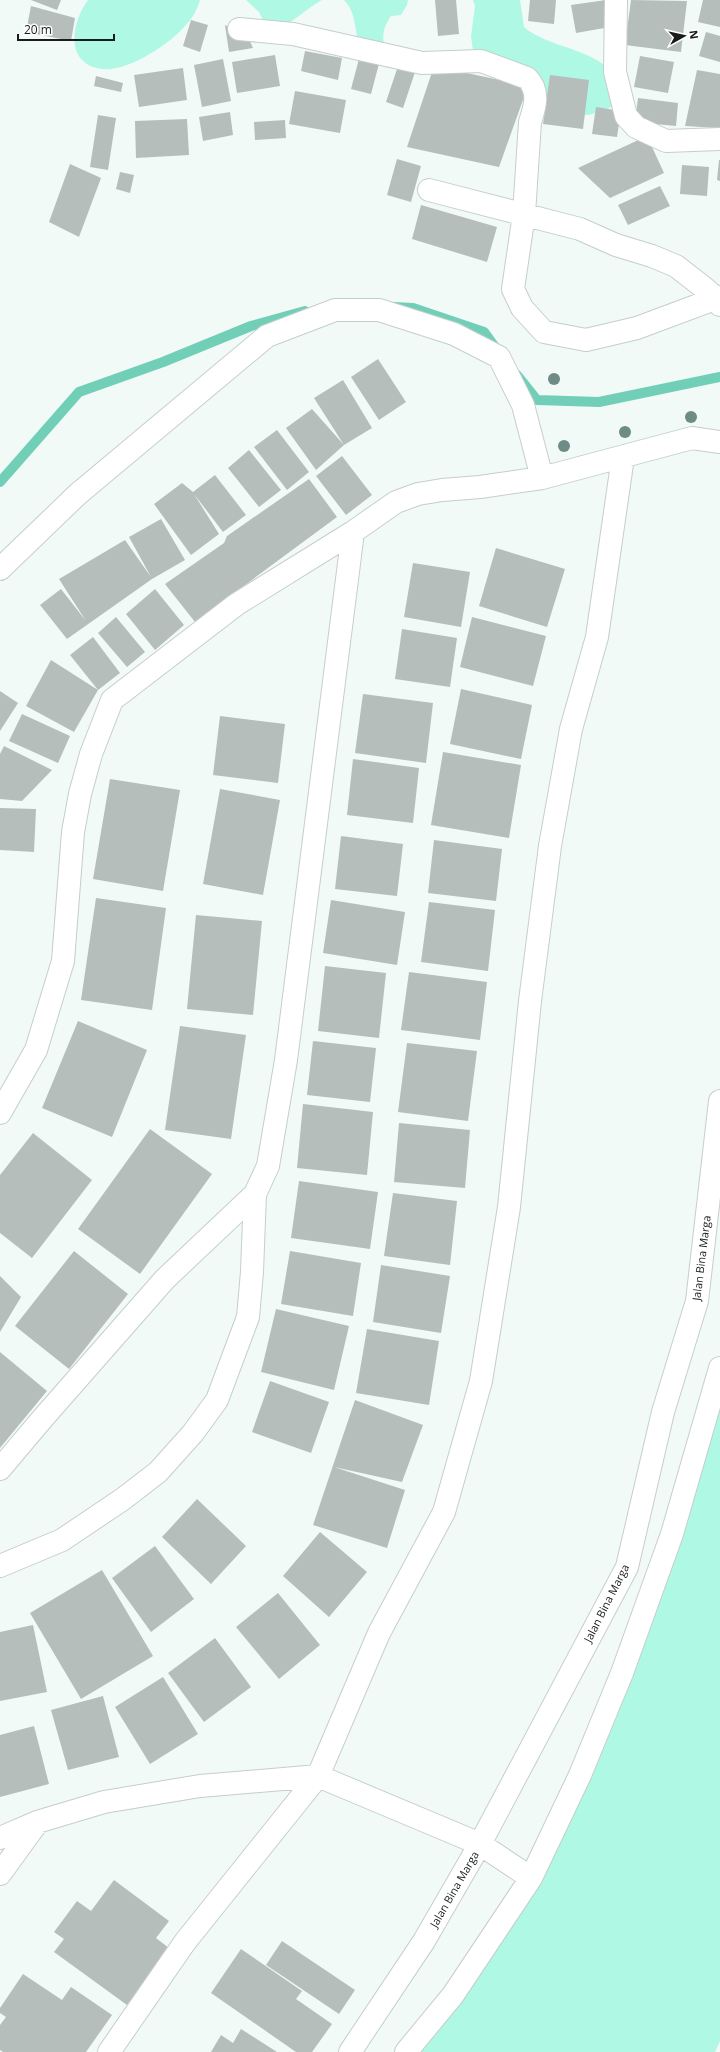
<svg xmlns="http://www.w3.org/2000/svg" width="720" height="2052" font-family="'Open Sans',sans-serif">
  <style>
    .green { fill: #aff8e3 }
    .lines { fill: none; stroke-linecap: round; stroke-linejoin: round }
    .stream { stroke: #72cfb7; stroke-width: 10 }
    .building { fill: #b6bebc }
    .minor-casing { stroke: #c6cecc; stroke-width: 24 }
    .minor { stroke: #fff; stroke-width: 22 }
    .tree { fill: #6e8b85 }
    .labels { text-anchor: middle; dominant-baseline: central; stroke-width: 4; stroke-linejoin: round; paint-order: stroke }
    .street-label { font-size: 11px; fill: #191c1b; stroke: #fff }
  </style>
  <rect width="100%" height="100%" fill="#f1faf7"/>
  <path class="green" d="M 88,0 L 200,0 C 197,10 192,19 185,26 C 170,44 127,72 103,69 C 64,65 71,23 88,0 Z
    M 246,0 L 322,0 C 303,10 290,28 268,30 L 259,12 Z
    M 344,0 L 408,0 L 407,5 L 401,15 L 391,16 C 384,26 382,34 384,46 L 357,37 C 355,25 354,9 344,0 Z
    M 473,0 L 520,0 L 524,27 C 547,48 603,50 613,77 C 616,85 616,96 618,104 C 605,110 588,118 574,115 C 544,107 501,73 474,56 L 471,37 L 475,6 Z
    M 720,1368 L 720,2041 L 715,2052 L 406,2052 L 531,1878 L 615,1691 Z"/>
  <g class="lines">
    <path class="stream" d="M 394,307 L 413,308 L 484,332 L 497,350
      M 517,375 L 537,400 L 599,402 L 720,377
      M 0,482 L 79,392 L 163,362 L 251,326 L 305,311"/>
  </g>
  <path class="building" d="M 31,0 L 61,0 L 57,10 Z
    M 435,0 L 456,0 L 459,34 L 438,36 Z
    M 530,0 L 556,0 L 554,24 L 528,21 Z
    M 606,0 L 610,27 L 576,33 L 571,5 Z
    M 631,0 L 687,1 L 681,52 L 625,45 Z
    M 703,0 L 720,0 L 720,27 L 698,22 Z
    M 31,6 L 75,18 L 71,41 L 26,32 Z
    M 191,20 L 208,25 L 200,52 L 183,46 Z
    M 225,25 L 247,35 L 253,48 L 229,52 Z
    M 706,32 L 720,36 L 720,62 L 699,56 Z
    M 305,51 L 342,58 L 338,80 L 301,71 Z
    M 275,55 L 280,86 L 237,93 L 232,62 Z
    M 360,55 L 380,60 L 371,94 L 351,89 Z
    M 640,56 L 674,62 L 668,93 L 634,87 Z
    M 223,59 L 231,101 L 202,107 L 194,65 Z
    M 398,66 L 415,72 L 403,108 L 386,102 Z
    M 434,66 L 528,86 L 499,167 L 407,147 Z
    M 183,68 L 187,100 L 139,107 L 134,75 Z
    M 697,70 L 720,74 L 720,128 L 685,126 Z
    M 550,75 L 589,80 L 583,129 L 543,124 Z
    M 96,76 L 123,83 L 121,92 L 94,86 Z
    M 295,91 L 346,100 L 340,133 L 289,124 Z
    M 638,98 L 678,103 L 676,126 L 635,122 Z
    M 596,107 L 621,111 L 617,137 L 592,134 Z
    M 230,112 L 233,135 L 203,141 L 199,117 Z
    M 98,115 L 116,118 L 108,170 L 90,167 Z
    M 187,119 L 189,155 L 136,158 L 135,121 Z
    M 285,120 L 286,138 L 255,140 L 254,122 Z
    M 647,136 L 664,173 L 610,198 L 578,168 Z
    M 397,159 L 421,166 L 411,202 L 387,195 Z
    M 719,160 L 720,160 L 720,181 L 717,180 Z
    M 70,164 L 101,178 L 79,237 L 49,222 Z
    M 682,165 L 709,167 L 707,196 L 680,194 Z
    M 120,172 L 134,175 L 130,193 L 116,189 Z
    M 660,186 L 670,206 L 628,225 L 618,205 Z
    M 421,205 L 497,227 L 487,262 L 412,239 Z
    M 378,359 L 406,402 L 379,420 L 351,377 Z
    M 343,380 L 372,428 L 344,445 L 316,470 L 286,428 L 312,409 L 344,445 L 314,398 Z
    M 277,430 L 309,472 L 287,490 L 254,447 Z
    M 249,450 L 281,490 L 259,507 L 228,468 Z
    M 342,456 L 372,495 L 346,515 L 316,476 Z
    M 215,475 L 246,515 L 223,532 L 194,494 L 219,534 L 191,555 L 154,504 L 182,483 L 193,492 Z
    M 309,479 L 337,517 L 195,622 L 165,584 L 224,543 L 227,536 Z
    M 161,519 L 185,560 L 152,579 L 67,639 L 40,605 L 61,589 L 86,621 L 59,579 L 125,540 L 151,577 L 129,537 Z
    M 496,548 L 565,569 L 547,627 L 479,606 Z
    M 413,563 L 470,572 L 461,627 L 404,617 Z
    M 155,589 L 184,625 L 155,650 L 126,614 Z
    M 116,617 L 145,652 L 127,667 L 98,633 Z
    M 472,617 L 546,636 L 533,686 L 460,667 Z
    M 402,629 L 457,638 L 450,687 L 395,679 Z
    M 93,637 L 120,673 L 98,690 L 74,732 L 26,706 L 51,660 L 98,690 L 70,655 Z
    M 461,689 L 532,705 L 521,759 L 450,744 Z
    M 0,691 L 18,703 L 0,731 Z
    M 363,694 L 433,703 L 426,763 L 355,753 Z
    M 22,714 L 70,736 L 58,763 L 9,741 Z
    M 220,716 L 285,724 L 278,783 L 213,775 Z
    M 4,746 L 52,770 L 22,801 L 0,799 L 0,754 Z
    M 443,752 L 521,765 L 509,838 L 431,825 Z
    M 353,759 L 419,768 L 413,823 L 347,815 Z
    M 110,779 L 180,790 L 163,891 L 93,879 Z
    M 220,789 L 280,800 L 263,895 L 203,884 Z
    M 0,808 L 36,809 L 34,852 L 0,850 Z
    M 341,836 L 403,844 L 397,896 L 335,889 Z
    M 434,840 L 502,849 L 496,901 L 428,893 Z
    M 96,898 L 166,908 L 152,1010 L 81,1000 Z
    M 331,900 L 405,912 L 397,965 L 323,953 Z
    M 429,902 L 495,910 L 488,971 L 421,962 Z
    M 196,915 L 262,921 L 253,1015 L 187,1009 Z
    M 325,966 L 386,973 L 379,1038 L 318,1031 Z
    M 409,972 L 487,982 L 480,1040 L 401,1030 Z
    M 78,1021 L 147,1050 L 112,1137 L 42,1108 Z
    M 180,1026 L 246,1035 L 231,1139 L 165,1130 Z
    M 313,1041 L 376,1048 L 370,1102 L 307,1095 Z
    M 407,1043 L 477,1051 L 468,1121 L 398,1112 Z
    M 303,1104 L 373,1112 L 367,1175 L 297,1168 Z
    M 399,1123 L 470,1130 L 465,1188 L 394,1182 Z
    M 150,1129 L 212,1174 L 140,1274 L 78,1229 Z
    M 33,1133 L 92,1180 L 32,1258 L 0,1233 L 0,1175 Z
    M 299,1181 L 378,1192 L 370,1249 L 291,1238 Z
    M 393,1193 L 457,1201 L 450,1265 L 384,1256 Z
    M 74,1251 L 128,1294 L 69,1369 L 15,1326 Z
    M 290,1251 L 361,1263 L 353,1316 L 281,1304 Z
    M 381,1265 L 450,1276 L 441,1333 L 373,1322 Z
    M 0,1276 L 21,1297 L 0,1332 Z
    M 276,1309 L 349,1326 L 334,1390 L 261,1372 Z
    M 367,1329 L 439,1341 L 429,1405 L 356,1393 Z
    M 0,1352 L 47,1391 L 0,1448 Z
    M 270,1381 L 329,1402 L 311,1453 L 252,1432 Z
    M 355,1400 L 423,1425 L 402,1482 L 334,1467 L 405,1490 L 387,1548 L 313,1525 Z
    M 197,1499 L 246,1546 L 211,1584 L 162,1537 Z
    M 320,1532 L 367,1572 L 329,1617 L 283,1576 Z
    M 155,1546 L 194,1599 L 151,1632 L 112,1578 Z
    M 102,1570 L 153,1656 L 81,1699 L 30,1613 Z
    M 278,1593 L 320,1645 L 279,1679 L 236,1627 Z
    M 33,1625 L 47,1692 L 0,1701 L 0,1632 Z
    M 215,1638 L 251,1687 L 204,1722 L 168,1673 Z
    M 163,1677 L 198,1734 L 150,1764 L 115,1707 Z
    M 103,1696 L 119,1757 L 68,1770 L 51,1710 Z
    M 34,1726 L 49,1784 L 0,1797 L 0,1735 Z
    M 114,1880 L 169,1921 L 156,1938 L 169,1948 L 127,2005 L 54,1952 L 64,1939 L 54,1932 L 77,1901 L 91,1911 Z
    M 282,1941 L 355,1990 L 339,2014 L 266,1965 Z
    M 241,1949 L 302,1991 L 296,1999 L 332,2024 L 312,2052 L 296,2052 L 211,1993 Z
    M 23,1974 L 62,2000 L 71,1987 L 112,2015 L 86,2052 L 3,2052 L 0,2050 L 0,2025 L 6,2017 L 0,2013 L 0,2008 Z
    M 241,2029 L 277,2052 L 211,2052 L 221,2035 L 233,2043 Z"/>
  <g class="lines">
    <g class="minor-casing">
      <path id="minor" d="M 616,0 L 615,72 L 626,116 L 636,127 L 666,141 L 720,139
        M 239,29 L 293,34 L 422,63 L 481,61 L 527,78 C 540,91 535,107 530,122 L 524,214 L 513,289 L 522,308 L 544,332 L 586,340 L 637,328 L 720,297
        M 429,190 L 580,229 L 616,245 L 652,256 L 676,266 L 703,287 L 716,298 L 720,305
        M 0,569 L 78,494 L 267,336 L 335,310 L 379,310 L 454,334 L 499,357 L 523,405 L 542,478
        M 0,1113 L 36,1050 L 63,961 L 73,832 L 80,794 L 91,754 L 112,700 L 237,604 L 353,532 L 396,502 L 418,494 L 442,490 L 480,487 L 542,478 L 692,438 L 720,442
        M 0,1469 L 43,1418 L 165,1279 L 255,1194 L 268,1166 L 286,1060 L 353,532
        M 0,1566 L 62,1540 L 123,1499 L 158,1472 L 193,1433 L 217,1400 L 248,1317 L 252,1272 L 255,1194
        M 0,1838 L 37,1822 L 104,1802 L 200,1786 L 318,1776 L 480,1844 L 531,1878
        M 0,1874 L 37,1823
        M 109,2052 L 185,1942 L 318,1776 L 379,1633 L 444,1512 L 481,1381 L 509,1207 L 530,1001 L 550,846 L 571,729 L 597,637 L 623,457
        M 350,2052 L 424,1941 L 480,1844 L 627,1567 L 663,1412 L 697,1301 L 720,1101
        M 406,2052 L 453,1995 L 531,1878 L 580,1775 L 622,1673 L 672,1534 L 720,1368"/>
    </g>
    <use href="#minor" class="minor"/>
  </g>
  <g class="tree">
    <circle cx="554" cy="379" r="6"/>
    <circle cx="691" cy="417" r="6"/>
    <circle cx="625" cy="432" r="6"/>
    <circle cx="564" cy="446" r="6"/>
  </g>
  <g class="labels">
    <g class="street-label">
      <text transform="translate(701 1258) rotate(-83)">Jalan Bina Marga</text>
      <text transform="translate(606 1603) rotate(-63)">Jalan Bina Marga</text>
      <text transform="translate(454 1889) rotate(-60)">Jalan Bina Marga</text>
    </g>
  </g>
  <g transform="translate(684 36) rotate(82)" stroke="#ffffff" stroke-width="3" paint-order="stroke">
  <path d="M0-3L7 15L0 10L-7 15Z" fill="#191c1b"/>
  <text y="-6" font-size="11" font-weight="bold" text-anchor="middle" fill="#191c1b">N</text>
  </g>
  <path d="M18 34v6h96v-6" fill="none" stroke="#191c1b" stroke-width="2"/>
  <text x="24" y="34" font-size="12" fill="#191c1b" stroke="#ffffff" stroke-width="3" paint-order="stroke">20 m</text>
</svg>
